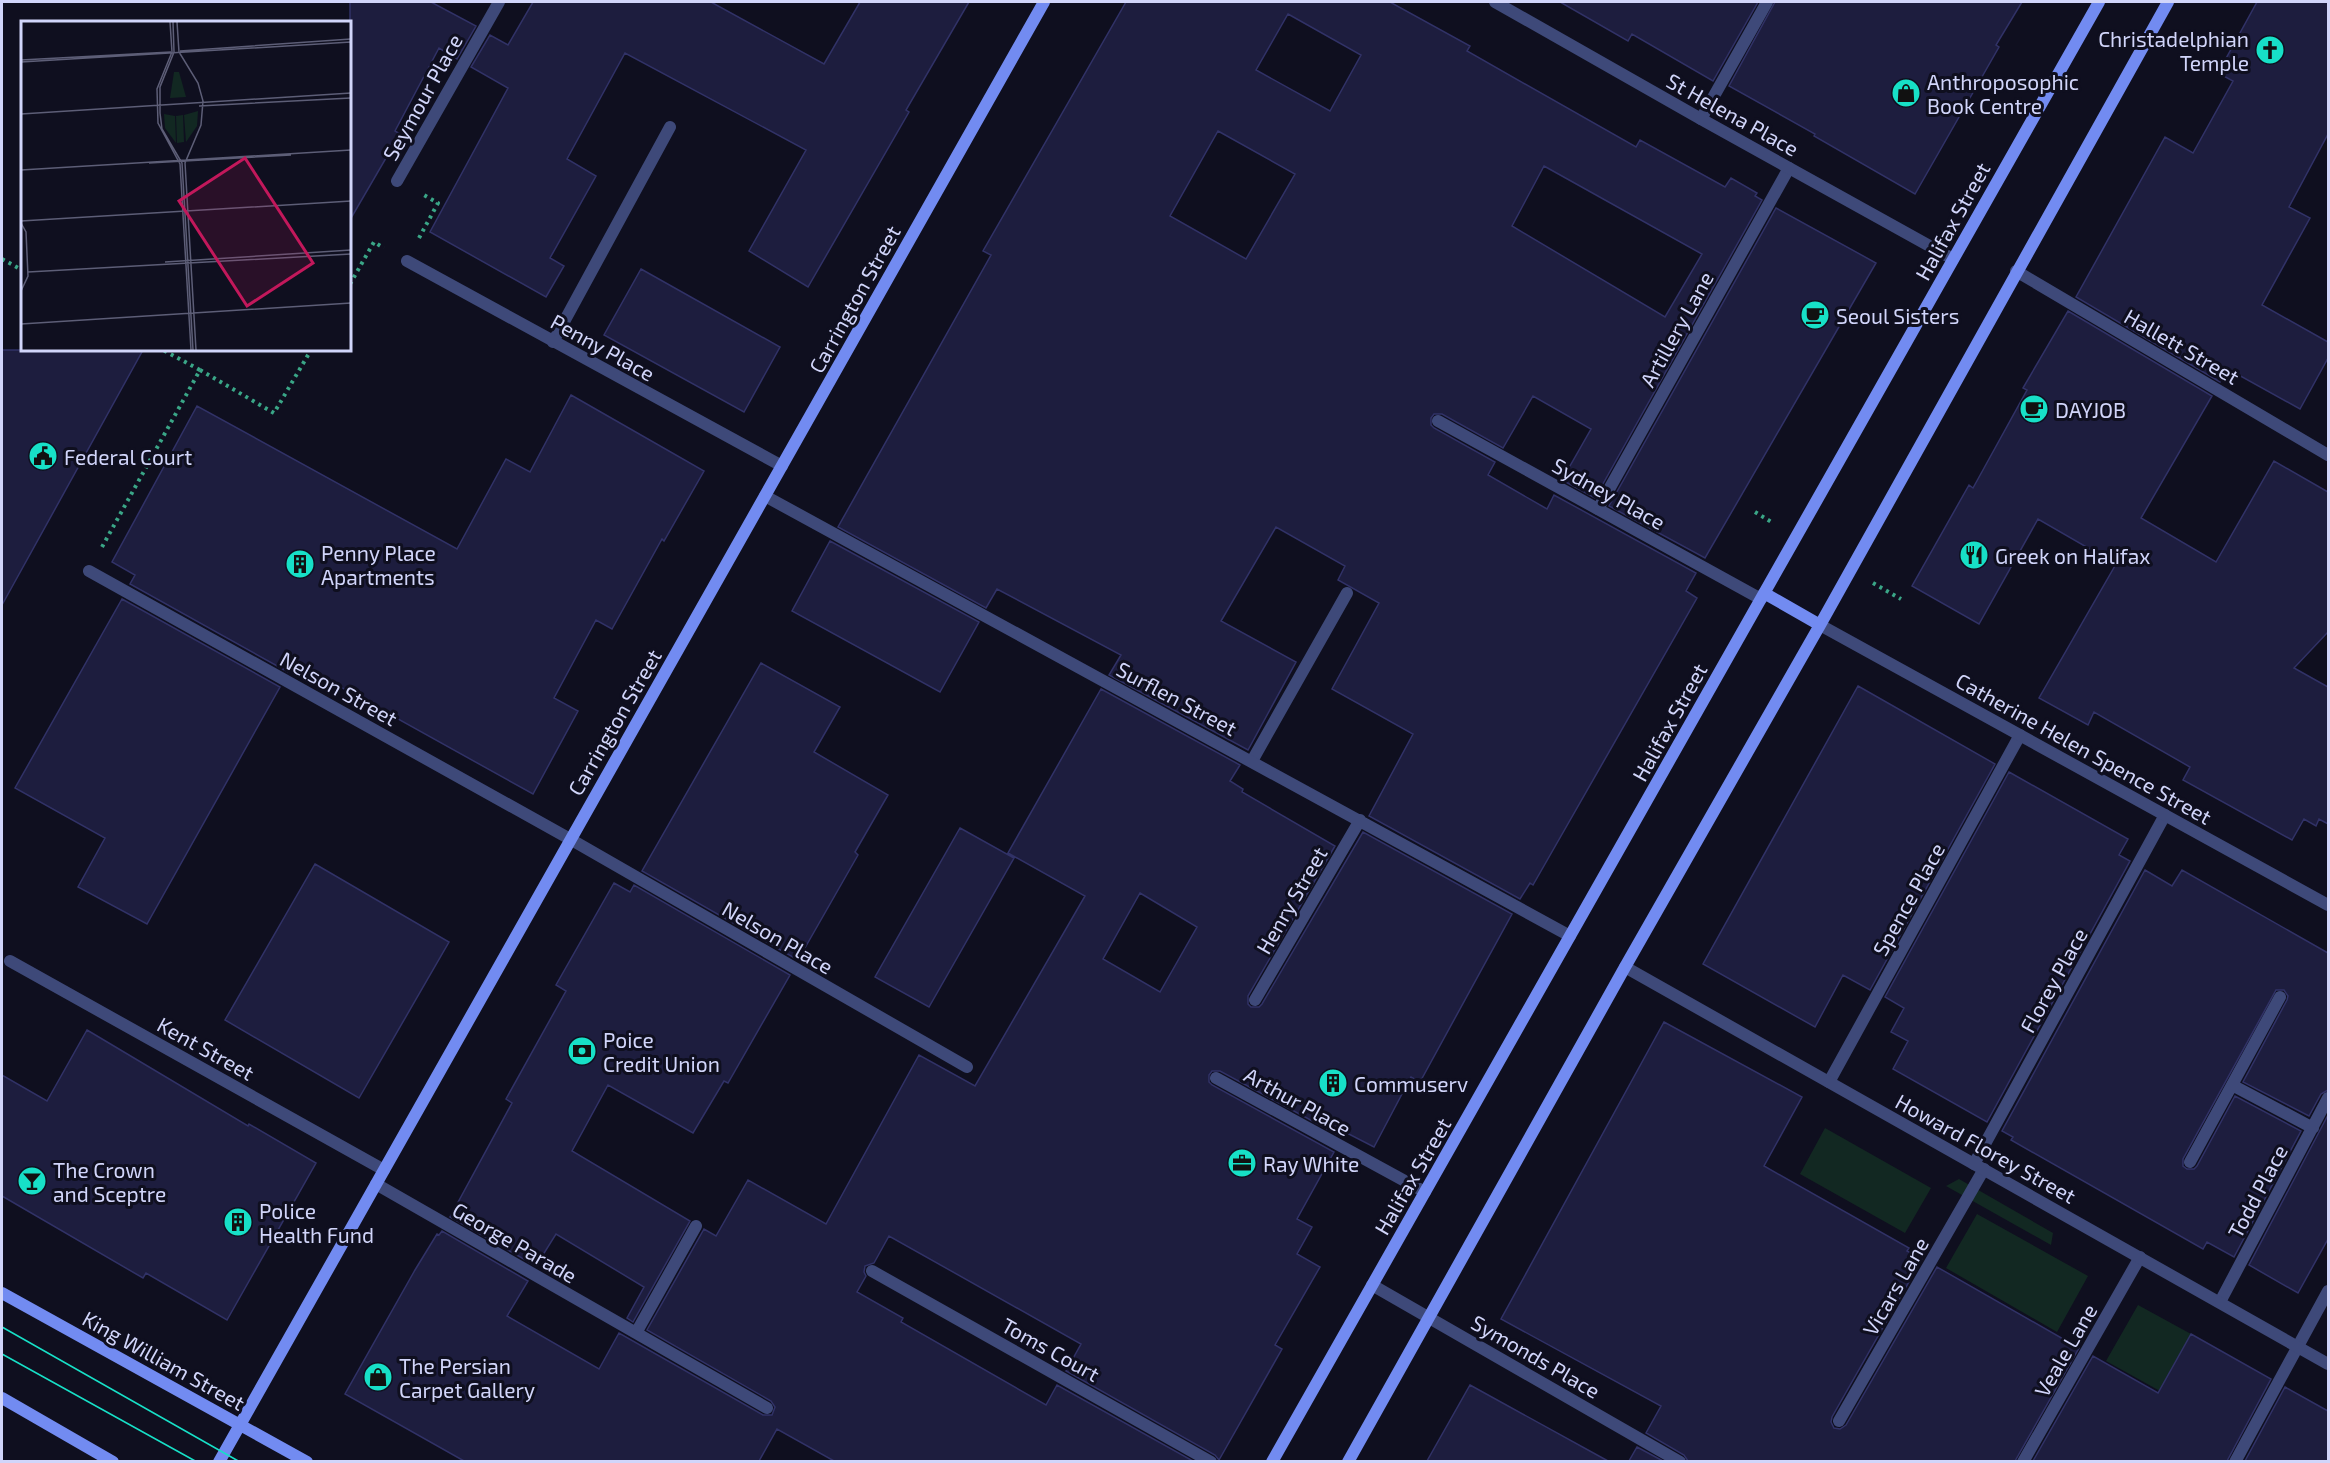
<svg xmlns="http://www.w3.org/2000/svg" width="2330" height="1463" font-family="'Exo 2',sans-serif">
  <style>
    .green { fill: #122822 }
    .building { fill: #1d1d3e; stroke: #313267; stroke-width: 1.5; fill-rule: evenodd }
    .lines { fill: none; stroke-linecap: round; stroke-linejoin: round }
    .path { stroke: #3aa687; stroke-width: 4; stroke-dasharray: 3 4.5; stroke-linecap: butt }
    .lane { stroke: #3e4979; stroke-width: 12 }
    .street { stroke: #3e4979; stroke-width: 12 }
    .secondary { stroke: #728bf1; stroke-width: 12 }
    .tram { stroke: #17e0c7; stroke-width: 1.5 }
    .labels { text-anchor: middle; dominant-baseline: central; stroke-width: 6; stroke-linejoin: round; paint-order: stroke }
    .poi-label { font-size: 21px; fill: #d1d5fa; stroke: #0f0f1f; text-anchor: start }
    .street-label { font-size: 21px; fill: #d1d5fa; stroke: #0f0f1f }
    .inset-road { fill: none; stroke: #5d5e77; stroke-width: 1.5 }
    .view { fill: #c2185b; fill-opacity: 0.15; stroke: #c2185b; stroke-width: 3 }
    .inset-edge { fill: none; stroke: #d1d5fa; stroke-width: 3 }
  </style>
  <rect width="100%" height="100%" fill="#0f0f1f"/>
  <path class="green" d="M 1825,1128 L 1931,1188 L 1905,1233 L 1800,1174 Z
    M 1959,1179 L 2053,1233 L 2051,1245 L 1946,1186 Z
    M 1977,1214 L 2088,1276 L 2057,1332 L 1946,1268 Z
    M 2138,1305 L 2191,1334 L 2160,1391 L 2106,1361 Z"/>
  <path class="building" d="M 350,2 L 431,2 L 476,26 L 457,59 L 439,48 L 395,131 L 400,134 L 350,220 Z
    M 533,2 L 711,2 L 824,64 L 860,2 L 969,2 L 906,110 L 909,112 L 808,287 L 749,251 L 806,150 L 625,53 L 567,159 L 596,176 L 550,258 L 564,266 L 546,297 L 430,232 L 508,88 L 471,67 L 490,35 L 508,45 Z
    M 1126,2 L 1390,2 L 1470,46 L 1467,51 L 1636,147 L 1640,140 L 1725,187 L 1731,178 L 1757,193 L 1755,196 L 1762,200 L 1595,498 L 1562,480 L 1591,429 L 1533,396 L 1503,448 L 1442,414 L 1434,414 L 1431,418 L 1431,425 L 1434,428 L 1495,462 L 1488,475 L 1547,509 L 1554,495 L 1696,573 L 1686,591 L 1697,598 L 1533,885 L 1530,883 L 1520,899 L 1369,816 L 1413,734 L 1332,689 L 1379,603 L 1338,580 L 1345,566 L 1276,527 L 1221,621 L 1296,662 L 1248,750 L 1109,675 L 1121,655 L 997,589 L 986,608 L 838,527 L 991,255 L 983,251 ZM 1288,14 L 1361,55 L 1330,111 L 1256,70 ZM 1218,131 L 1295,174 L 1246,259 L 1170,216 ZM 1544,166 L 1702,254 L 1665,317 L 1512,226 Z
    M 1560,2 L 1758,2 L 1713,81 L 1632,34 L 1628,41 Z
    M 1775,2 L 2022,2 L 1996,45 L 1999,47 L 1915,194 L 1814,136 L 1815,134 L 1729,86 Z
    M 2257,2 L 2328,2 L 2328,134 L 2289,207 L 2310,218 L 2262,305 L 2328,342 L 2328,358 L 2300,409 L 2228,369 L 2220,382 L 2076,297 L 2165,137 L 2193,153 L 2233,81 L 2218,73 Z
    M 1776,208 L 1876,263 L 1705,558 L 1609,506 Z
    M 641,269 L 780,347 L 744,412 L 604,335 Z
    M 2068,311 L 2212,396 L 2141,518 L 2216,562 L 2274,461 L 2328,492 L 2328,632 L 2294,668 L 2328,687 L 2328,824 L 2319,819 L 2316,826 L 2304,819 L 2292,840 L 2183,780 L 2190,767 L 2094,712 L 2088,725 L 2039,698 L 2116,564 L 2038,519 L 1979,624 L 1912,586 L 1969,485 L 1973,488 L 2027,390 L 2023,388 Z
    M 2,350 L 143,350 L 2,605 Z
    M 571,395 L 704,471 L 664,541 L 662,539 L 612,629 L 596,620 L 554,698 L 578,711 L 533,794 L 294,661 L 288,672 L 130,584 L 135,575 L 112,562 L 197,406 L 457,549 L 506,459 L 530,472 Z
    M 830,541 L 979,622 L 940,692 L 792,611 Z
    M 122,599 L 280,687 L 147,924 L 78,887 L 105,838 L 15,788 Z
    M 761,663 L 840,707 L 814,752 L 888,795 L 855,852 L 858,855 L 798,960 L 642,871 Z
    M 1858,686 L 1995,764 L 1870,990 L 1843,975 L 1815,1027 L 1703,964 Z
    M 1101,689 L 1240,765 L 1230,781 L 1243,789 L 1242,792 L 1335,846 L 1248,996 L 1248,1004 L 1251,1007 L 1259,1007 L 1262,1004 L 1363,832 L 1512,914 L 1420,1082 L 1411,1077 L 1374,1147 L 1345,1132 L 1342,1137 L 1220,1071 L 1212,1071 L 1209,1075 L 1209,1082 L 1212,1085 L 1334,1152 L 1297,1219 L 1312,1227 L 1297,1254 L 1320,1267 L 1275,1345 L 1282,1349 L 1219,1460 L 1215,1455 L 1066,1371 L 1081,1344 L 889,1236 L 874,1263 L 865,1266 L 864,1272 L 866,1276 L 857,1292 L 903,1318 L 901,1322 L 1046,1405 L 1057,1385 L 1193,1461 L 834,1461 L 777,1429 L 759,1461 L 464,1461 L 345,1394 L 415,1270 L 437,1234 L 439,1235 L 442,1231 L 528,1281 L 507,1316 L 599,1369 L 619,1333 L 763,1415 L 772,1415 L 775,1407 L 771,1401 L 647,1330 L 704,1229 L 716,1236 L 748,1180 L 826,1224 L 919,1055 L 975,1086 L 1085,896 L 1008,853 ZM 1140,893 L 1197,927 L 1160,992 L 1103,959 Z
    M 2009,772 L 2128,839 L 2119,855 L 2130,861 L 1987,1122 L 1893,1069 L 1908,1041 L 1891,1032 L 1904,1008 L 1885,997 Z
    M 960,828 L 1014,858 L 929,1007 L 875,977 Z
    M 315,864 L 449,942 L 359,1098 L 225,1020 Z
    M 2145,870 L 2172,886 L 2182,870 L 2328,953 L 2328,1090 L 2321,1094 L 2309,1116 L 2243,1082 L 2287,1000 L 2288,996 L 2284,990 L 2276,990 L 2183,1159 L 2183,1166 L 2187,1169 L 2194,1169 L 2197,1166 L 2235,1096 L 2301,1131 L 2234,1257 L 2207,1242 L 2203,1249 L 2011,1140 L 2013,1137 L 2002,1131 Z
    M 614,883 L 630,892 L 634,885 L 790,975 L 728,1083 L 724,1081 L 693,1133 L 608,1085 L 572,1151 L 690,1221 L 633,1322 L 627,1318 L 644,1287 L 556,1234 L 536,1266 L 450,1217 L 512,1103 L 506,1099 L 566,991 L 556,985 Z
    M 1664,1022 L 1802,1097 L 1764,1166 L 1909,1248 L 1907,1251 L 1922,1259 L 1832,1417 L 1831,1422 L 1834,1428 L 1840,1429 L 1846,1425 L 1937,1267 L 2079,1348 L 2015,1461 L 1688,1461 L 1684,1455 L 1646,1433 L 1661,1406 L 1501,1319 Z
    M 87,1030 L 248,1126 L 249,1124 L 316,1163 L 227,1320 L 146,1273 L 143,1278 L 2,1196 L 2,1075 L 47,1101 Z
    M 2328,1115 L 2328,1239 L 2298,1293 L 2249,1265 Z
    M 2191,1334 L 2271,1379 L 2227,1461 L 2033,1461 L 2093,1356 L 2158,1393 Z
    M 1470,1385 L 1608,1461 L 1427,1461 Z
    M 2285,1387 L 2328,1411 L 2328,1461 L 2245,1461 Z
    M 1637,1447 L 1663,1461 L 1629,1461 Z"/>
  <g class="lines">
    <path class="path" d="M 419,238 L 438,203 L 422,194
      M 2,259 L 22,270
      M 350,284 L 374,242 L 384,248
      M 200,370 L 274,413 L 311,350
      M 1755,512 L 1773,523
      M 102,547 L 200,370 L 163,350
      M 1873,583 L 1901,599"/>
    <path class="lane" d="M 1701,119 L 1767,2
      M 397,181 L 499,2
      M 553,342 L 670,127
      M 1598,509 L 1789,168
      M 1252,761 L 1347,593
      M 1216,1078 L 1425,1192
      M 1829,1082 L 2020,735
      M 2232,1085 L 2313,1128
      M 2190,1162 L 2280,997
      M 1974,1164 L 2165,815
      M 376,1184 L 767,1408
      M 2220,1302 L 2328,1098
      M 636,1333 L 696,1226
      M 1839,1421 L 1984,1169
      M 2023,1462 L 2140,1257
      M 2235,1462 L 2328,1291"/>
    <path class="street" d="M 1495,2 L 1701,119 L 1953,259
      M 407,261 L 782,466
      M 2016,271 L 2328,455
      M 1438,421 L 1761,599
      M 765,496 L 1570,936
      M 89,571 L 570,839 L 967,1067
      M 1820,625 L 2328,905
      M 10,961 L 384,1170
      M 1625,967 L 2328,1364
      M 1255,1000 L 1360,820
      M 872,1271 L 1211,1462
      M 1372,1285 L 1680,1462"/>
    <path class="secondary" d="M 1764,593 L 1820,625
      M 2,1293 L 307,1462
      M 2,1398 L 113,1462
      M 219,1462 L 1044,2
      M 1272,1462 L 2099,2
      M 1348,1462 L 1625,967 L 1820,625 L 2168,2"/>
    <path class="tram" d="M 2,1327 L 240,1462
      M 2,1354 L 197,1462"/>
  </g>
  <defs>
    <g id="church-disc" transform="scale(1.5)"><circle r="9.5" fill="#17e0c7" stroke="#0f0f1f"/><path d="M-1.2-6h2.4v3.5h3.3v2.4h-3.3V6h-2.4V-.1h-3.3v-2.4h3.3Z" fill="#111"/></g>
    <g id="shop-disc" transform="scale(1.5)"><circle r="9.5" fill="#17e0c7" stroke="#0f0f1f"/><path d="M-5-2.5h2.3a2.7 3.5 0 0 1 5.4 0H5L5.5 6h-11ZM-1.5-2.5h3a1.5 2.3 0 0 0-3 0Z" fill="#111"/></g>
    <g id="cafe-disc" transform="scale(1.5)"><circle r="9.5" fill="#17e0c7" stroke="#0f0f1f"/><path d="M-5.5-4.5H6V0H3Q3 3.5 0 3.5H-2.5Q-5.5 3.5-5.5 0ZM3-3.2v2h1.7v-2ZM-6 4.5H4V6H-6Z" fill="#111"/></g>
    <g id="civic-disc" transform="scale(1.5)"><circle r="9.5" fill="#17e0c7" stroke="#0f0f1f"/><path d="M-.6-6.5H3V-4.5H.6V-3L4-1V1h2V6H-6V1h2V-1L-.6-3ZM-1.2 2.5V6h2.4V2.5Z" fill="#111"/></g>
    <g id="restaurant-disc" transform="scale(1.5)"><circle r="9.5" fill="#17e0c7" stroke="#0f0f1f"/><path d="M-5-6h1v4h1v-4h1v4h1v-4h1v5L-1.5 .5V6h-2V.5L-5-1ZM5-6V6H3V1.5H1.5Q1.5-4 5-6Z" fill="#111"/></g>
    <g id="building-disc" transform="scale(1.5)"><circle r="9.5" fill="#17e0c7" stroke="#0f0f1f"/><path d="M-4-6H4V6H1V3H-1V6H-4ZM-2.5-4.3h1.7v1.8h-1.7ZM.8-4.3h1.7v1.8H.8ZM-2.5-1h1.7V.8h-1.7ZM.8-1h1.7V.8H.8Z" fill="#111"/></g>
    <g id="bank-disc" transform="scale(1.5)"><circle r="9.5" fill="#17e0c7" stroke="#0f0f1f"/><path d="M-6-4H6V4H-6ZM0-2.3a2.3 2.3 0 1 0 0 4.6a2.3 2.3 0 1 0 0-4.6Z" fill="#111"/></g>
    <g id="office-disc" transform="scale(1.5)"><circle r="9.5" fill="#17e0c7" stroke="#0f0f1f"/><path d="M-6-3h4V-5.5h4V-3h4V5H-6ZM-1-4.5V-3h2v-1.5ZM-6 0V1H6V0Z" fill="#111"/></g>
    <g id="bar-disc" transform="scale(1.5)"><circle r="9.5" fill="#17e0c7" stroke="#0f0f1f"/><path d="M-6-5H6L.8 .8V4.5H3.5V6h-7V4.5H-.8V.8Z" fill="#111"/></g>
  </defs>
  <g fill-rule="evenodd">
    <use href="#church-disc" x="2270" y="50"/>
    <use href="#shop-disc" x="1906" y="93"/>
    <use href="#cafe-disc" x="1815" y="315"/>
    <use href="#cafe-disc" x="2034" y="409"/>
    <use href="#civic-disc" x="43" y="456"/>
    <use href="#restaurant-disc" x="1974" y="555"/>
    <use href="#building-disc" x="300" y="564"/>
    <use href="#bank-disc" x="582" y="1051"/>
    <use href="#building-disc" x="1333" y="1083"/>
    <use href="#office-disc" x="1242" y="1163"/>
    <use href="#bar-disc" x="32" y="1181"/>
    <use href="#building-disc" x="238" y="1222"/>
    <use href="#shop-disc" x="378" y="1377"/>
  </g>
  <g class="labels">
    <g class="poi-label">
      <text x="2249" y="38" text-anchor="end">Christadelphian<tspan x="2249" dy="24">Temple</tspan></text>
      <text x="1927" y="81">Anthroposophic<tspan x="1927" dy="24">Book Centre</tspan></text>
      <text x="1836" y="315">Seoul Sisters</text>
      <text x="2055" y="409">DAYJOB</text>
      <text x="64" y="456">Federal Court</text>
      <text x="321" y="552">Penny Place<tspan x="321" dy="24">Apartments</tspan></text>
      <text x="1995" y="555">Greek on Halifax</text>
      <text x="603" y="1039">Poice<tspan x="603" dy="24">Credit Union</tspan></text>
      <text x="1354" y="1083">Commuserv</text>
      <text x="1263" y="1163">Ray White</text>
      <text x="53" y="1169">The Crown<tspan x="53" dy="24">and Sceptre</tspan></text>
      <text x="259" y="1210">Police<tspan x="259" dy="24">Health Fund</tspan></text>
      <text x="399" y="1365">The Persian<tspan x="399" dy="24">Carpet Gallery</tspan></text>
    </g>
    <g class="street-label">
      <text transform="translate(422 97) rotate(-61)">Seymour Place</text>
      <text transform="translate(1733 114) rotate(29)">St Helena Place</text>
      <text transform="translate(1952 221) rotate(-61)">Halifax Street</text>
      <text transform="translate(854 299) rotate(-61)">Carrington Street</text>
      <text transform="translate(1676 329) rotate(-61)">Artillery Lane</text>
      <text transform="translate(2182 346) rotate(30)">Hallett Street</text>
      <text transform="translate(603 347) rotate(29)">Penny Place</text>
      <text transform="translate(1609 493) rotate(29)">Sydney Place</text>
      <text transform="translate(339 688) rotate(29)">Nelson Street</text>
      <text transform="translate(1177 698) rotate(28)">Surflen Street</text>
      <text transform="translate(614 722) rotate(-60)">Carrington Street</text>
      <text transform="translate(1669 722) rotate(-61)">Halifax Street</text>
      <text transform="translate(2084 748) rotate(29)">Catherine Helen Spence Street</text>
      <text transform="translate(1908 899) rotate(-61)">Spence Place</text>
      <text transform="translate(1291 900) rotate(-60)">Henry Street</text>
      <text transform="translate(778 937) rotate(30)">Nelson Place</text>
      <text transform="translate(2053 980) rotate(-61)">Florey Place</text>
      <text transform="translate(206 1048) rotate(29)">Kent Street</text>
      <text transform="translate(1298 1101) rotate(29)">Arthur Place</text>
      <text transform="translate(1986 1148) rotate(29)">Howard Florey Street</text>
      <text transform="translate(1412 1176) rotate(-60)">Halifax Street</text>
      <text transform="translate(2257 1191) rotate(-62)">Todd Place</text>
      <text transform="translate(515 1242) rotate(30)">George Parade</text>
      <text transform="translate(1895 1286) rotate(-60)">Vicars Lane</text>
      <text transform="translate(1051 1349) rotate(29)">Toms Court</text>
      <text transform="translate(2065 1350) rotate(-60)">Veale Lane</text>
      <text transform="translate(1536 1356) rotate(30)">Symonds Place</text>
      <text transform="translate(164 1360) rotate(29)">King William Street</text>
    </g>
  </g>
  <g transform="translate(21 21)">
    <rect width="330" height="330" fill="#0f0f1f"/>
    <path d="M 153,51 L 158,51 L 165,76 L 149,77 ZM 177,90 L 176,105 L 165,121 L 163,94 ZM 143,93 L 154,95 L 155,122 L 144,107 ZM 162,94 L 163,121 L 156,122 L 155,95 Z" fill="#122822"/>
    <path class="inset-road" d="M 149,1 L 151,31 L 136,68 L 137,102 L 159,143 L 170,329M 152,1 L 153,31 L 139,66 L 139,92 L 141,108 L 161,142 L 172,329M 156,1 L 158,31 L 177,62 L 182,80 L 180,104 L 164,142 L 175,329M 159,30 L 330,18M 0,39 L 150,31M 0,41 L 330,21M 178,85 L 330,77M 0,93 L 330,72M 128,142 L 270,134M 0,149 L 330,129M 0,200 L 330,180M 0,202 L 5,211 L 7,255 L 0,270M 144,241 L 330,229M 7,251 L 330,233M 0,303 L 330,282"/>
    <path class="view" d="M 224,137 L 292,242 L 226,285 L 158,180 Z"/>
    <rect width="330" height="330" class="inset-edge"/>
  </g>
  <rect width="2330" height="1463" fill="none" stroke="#d1d5fa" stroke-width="6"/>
</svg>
